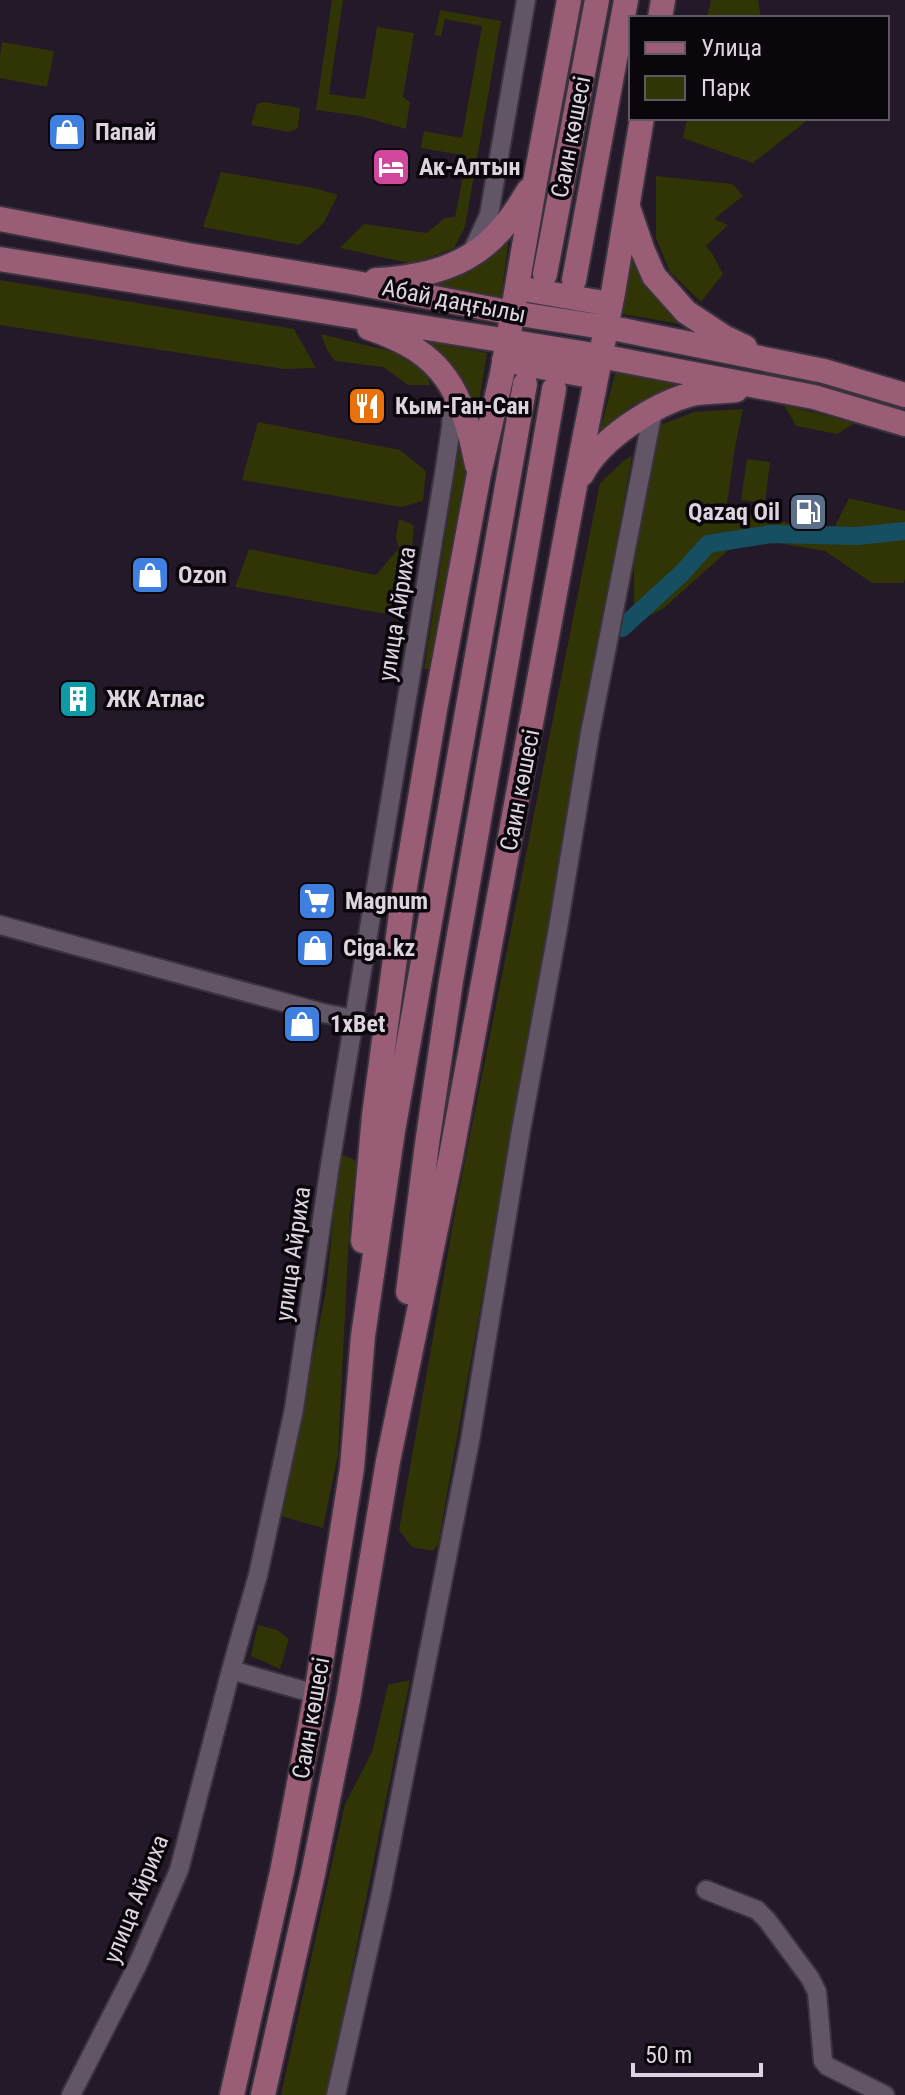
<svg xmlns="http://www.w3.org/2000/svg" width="905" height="2095" font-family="'Roboto Condensed',sans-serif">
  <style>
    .green { fill: #313404 }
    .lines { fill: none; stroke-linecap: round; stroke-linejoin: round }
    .canal { stroke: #164f62; stroke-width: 18 }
    .minor-casing { stroke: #3a333e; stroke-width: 22 }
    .major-casing { stroke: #3a333e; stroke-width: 28 }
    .minor { stroke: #615566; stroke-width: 18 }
    .major { stroke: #995d75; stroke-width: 24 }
    .labels { text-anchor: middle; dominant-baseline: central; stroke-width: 7; stroke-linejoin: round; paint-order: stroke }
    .poi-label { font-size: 24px; font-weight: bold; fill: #dcd5e0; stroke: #0a060c; text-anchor: start }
    .street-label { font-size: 24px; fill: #dcd5e0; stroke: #0a060c }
  </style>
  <rect width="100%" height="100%" fill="#231928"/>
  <path class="green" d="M 332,0 L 343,0 L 329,94 L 365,99 L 377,27 L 414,33 L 403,97 L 410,102 L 406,129 L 360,116 L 316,110 Z
    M 711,0 L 758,0 L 761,18 L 707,18 Z
    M 440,10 L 501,21 L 465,227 L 454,248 L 413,264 L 340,248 L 364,224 L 427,233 L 445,218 L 455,217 L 467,156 L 421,148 L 424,131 L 462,138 L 482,26 L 445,19 L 441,36 L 435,35 Z
    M 2,42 L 54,51 L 47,87 L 0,78 L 0,55 Z
    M 264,102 L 300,108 L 298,128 L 289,132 L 251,125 L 257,104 Z
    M 687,118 L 810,118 L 753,163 L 683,138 Z
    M 221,172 L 314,188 L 338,195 L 323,224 L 299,245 L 203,227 Z
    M 656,176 L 733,184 L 743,196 L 714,219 L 728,225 L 706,246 L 712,253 L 723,274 L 701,302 L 670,272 L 656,238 Z
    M 509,238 L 501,297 L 431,284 C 466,271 483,264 509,238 Z
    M 631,251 L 686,325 L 622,314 Z
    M 0,280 L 294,329 L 316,368 L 284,369 L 0,325 Z
    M 321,334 L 394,352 L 426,371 L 430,385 L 408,385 L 383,367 L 335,361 L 327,350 Z
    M 411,339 L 487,353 L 475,427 Z
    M 616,370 L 679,382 L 631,406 L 599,435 Z
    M 784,405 L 855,423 L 837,434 L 796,426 Z
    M 743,409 L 735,447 L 726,510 L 832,532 L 849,498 L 905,511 L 905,579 L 903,583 L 872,583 L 825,551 L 743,537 L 664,608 L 634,624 L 634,564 L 658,426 L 694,412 Z
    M 258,422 L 400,450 L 426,471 L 423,501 L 401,507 L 242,480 Z
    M 462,430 L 471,476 L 434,670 L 424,669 Z
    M 632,456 L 438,1545 L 433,1551 L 412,1547 L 399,1530 L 457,1201 L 600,483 L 626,459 Z
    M 747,459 L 770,462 L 765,503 L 741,500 Z
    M 399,519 L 414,525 L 406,615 L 381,613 L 235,587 L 249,549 L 376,575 L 399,548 L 396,538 Z
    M 340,1154 L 357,1161 L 350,1215 L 338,1455 L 323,1528 L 281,1516 L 326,1290 Z
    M 258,1625 L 277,1630 L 289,1639 L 280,1669 L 251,1656 Z
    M 410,1680 L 327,2095 L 281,2095 L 345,1804 L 372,1752 L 388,1685 Z"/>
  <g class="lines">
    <path class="canal" d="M 622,628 L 682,573 L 708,544 L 771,534 L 857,536 L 905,531"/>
    <g class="minor-casing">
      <path id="minor" d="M 471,254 L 489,215 L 526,0
        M 0,925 L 323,1013 L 354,1019
        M 231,1670 L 316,1694
        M 706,1890 L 757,1910 L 767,1920 L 810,1978 L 817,1992 L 823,2061 L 827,2066 L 885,2095
        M 71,2095 L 137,1966 L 179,1870 L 231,1670 L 258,1575 L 294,1409 L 330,1165 L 445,468 L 451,427 L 453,394
        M 336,2095 L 381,1894 L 470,1441 L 521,1130 L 558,928 L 590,733 L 653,411"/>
    </g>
    <g class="major-casing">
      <path id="major" d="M 660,18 L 663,0
        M 628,207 L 643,251 L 654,276 L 686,312 L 724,337 L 745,347
        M 0,219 L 188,255 L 351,282 L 513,313 L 622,330 L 824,371 L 905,395
        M 0,259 L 600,356 L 814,397 L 905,424
        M 545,274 L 597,0
        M 376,280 C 426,277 472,266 504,226 C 514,215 521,202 529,190
        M 574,280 L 626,0
        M 517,288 L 610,304
        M 369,328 C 445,353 462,391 477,465
        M 504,360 L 596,377
        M 582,474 C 600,439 654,404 692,394 C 706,391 722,392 736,390
        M 363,1241 L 374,1115 L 403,899 L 435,710 L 479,474 L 502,374 L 535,182 L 569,0
        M 408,1292 L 427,1144 L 451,981 L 554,389
        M 232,2095 L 282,1872 L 316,1694 L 352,1468 L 363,1336 L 393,1131 L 525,384
        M 263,2095 L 313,1874 L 348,1700 L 388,1461 L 451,1156 L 574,491 L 613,293 L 642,118"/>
    </g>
    <use href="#minor" class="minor"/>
    <use href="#major" class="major"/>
  </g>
  <defs>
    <g id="shop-square" transform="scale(2)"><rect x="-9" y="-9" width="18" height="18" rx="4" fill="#3f7fe0" stroke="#0a060c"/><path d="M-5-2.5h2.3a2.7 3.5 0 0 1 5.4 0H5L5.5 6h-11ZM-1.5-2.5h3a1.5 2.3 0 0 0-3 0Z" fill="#fff"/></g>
    <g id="hotel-square" transform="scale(2)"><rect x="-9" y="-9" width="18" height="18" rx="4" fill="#d1479c" stroke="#0a060c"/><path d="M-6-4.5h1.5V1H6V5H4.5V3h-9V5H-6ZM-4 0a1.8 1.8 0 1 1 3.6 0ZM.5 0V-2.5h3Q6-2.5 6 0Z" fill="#fff"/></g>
    <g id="restaurant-square" transform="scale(2)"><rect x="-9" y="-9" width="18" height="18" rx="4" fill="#e8710a" stroke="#0a060c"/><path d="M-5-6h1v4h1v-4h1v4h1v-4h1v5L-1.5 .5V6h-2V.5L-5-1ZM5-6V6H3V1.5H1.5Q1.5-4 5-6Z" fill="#fff"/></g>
    <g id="fuel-square" transform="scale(2)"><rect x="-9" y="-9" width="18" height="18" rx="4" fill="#5c6f8a" stroke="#0a060c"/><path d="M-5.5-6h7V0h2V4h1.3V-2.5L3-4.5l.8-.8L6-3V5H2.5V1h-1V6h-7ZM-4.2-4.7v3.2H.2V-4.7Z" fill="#fff"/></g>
    <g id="building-square" transform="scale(2)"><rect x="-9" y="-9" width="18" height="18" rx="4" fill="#0f9aa8" stroke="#0a060c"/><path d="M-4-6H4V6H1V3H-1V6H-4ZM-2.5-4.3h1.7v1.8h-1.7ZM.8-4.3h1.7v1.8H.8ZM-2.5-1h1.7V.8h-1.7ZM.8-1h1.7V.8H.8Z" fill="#fff"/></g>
    <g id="supermarket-square" transform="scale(2)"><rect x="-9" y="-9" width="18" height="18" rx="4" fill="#3f7fe0" stroke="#0a060c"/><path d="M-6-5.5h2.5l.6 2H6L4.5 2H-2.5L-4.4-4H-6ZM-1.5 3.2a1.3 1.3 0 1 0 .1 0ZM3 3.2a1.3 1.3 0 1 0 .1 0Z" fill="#fff"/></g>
  </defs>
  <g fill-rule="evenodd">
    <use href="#shop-square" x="67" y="132"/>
    <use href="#hotel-square" x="391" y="167"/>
    <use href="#restaurant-square" x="367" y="406"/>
    <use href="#fuel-square" x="808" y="512"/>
    <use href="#shop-square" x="150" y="575"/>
    <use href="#building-square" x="78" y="699"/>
    <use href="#supermarket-square" x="317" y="901"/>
    <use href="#shop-square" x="315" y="948"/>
    <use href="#shop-square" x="302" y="1024"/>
  </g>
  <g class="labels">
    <g class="poi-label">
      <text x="95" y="132">Папай</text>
      <text x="419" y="167">Ак-Алтын</text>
      <text x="395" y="406">Кым-Ган-Сан</text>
      <text x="780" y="512" text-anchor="end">Qazaq Oil</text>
      <text x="178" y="575">Ozon</text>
      <text x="106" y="699">ЖК Атлас</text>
      <text x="345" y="901">Magnum</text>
      <text x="343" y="948">Ciga.kz</text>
      <text x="330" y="1024">1xBet</text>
    </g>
    <g class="street-label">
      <text transform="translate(571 137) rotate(-79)">Саин көшесі</text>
      <text transform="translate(454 301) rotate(11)">Абай даңғылы</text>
      <text transform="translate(397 614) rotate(-81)">улица Айриха</text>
      <text transform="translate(520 790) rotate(-79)">Саин көшесі</text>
      <text transform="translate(293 1254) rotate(-82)">улица Айриха</text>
      <text transform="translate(311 1718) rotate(-80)">Саин көшесі</text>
      <text transform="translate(136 1899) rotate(-68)">улица Айриха</text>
    </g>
  </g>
  <rect x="629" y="16" width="260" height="104" fill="#0a060c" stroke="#5e5961" stroke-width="2"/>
  <rect x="645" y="42" width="40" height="12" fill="#995d75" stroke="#5e5961" stroke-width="2"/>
  <text x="701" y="56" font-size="24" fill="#dcd5e0">Улица</text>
  <rect x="645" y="76" width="40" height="24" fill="#313404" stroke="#5e5961" stroke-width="2"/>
  <text x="701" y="96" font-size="24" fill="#dcd5e0">Парк</text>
  <path d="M633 2063v12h128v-12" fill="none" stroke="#dcd5e0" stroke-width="4"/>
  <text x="645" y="2063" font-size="24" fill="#dcd5e0" stroke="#0a060c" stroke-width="6" paint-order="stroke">50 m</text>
</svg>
